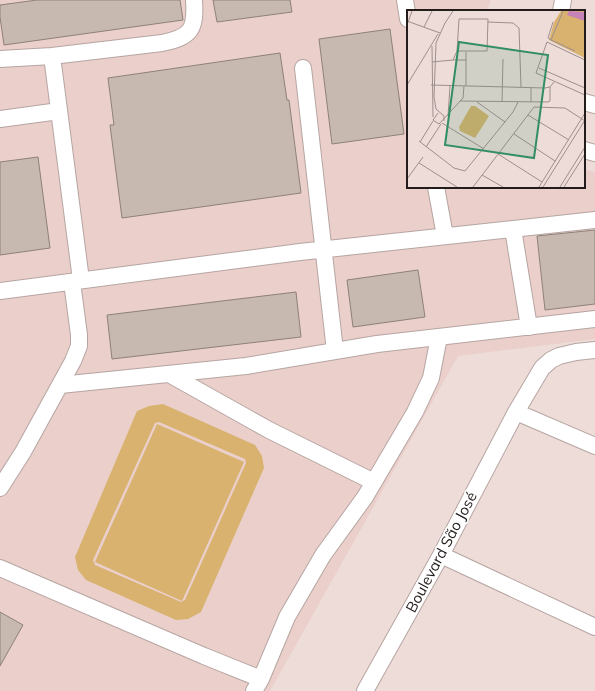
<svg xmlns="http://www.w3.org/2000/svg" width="595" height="691" font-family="Mulish,sans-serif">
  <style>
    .built { fill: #eacfcb }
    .green { fill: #d8b26e; fill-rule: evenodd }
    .building { fill: #c7b9b0; stroke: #8e8178 }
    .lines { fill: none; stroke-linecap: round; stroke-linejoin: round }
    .minor-casing { stroke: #b6a5a2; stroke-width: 18 }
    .minor { stroke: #fff; stroke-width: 16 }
    .labels { text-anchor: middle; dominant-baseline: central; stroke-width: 3.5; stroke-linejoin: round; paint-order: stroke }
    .street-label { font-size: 15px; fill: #231c1b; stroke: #fff }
    .inset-road { fill: none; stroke: #9d8f8d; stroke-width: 1 }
    .view { fill: #328e65; fill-opacity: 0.15; stroke: #328e65; stroke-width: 2 }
    .inset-edge { fill: none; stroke: #231c1b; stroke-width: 2 }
  </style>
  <rect width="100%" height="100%" fill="#eedcd9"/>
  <path class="built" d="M 0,0 L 491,0 L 487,11 L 408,11 L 408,187 L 584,187 L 584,169 L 595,172 L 595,339 L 458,356 L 270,691 L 0,691 Z"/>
  <path class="green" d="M 163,404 L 255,445 L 262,456 L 264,468 L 201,612 L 188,619 L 176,620 L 86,580 L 78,570 L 75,557 L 137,411 L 149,406 ZM 159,422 L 245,459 L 246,463 L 185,600 L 181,602 L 95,565 L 93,560 L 155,423 Z
    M 157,424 L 244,462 L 182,601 L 95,562 Z"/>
  <path class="building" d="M 37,0 L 180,0 L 183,20 L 4,45 L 0,17 L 0,5 Z
    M 213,0 L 290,0 L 292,12 L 217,22 Z
    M 390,29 L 404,134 L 332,144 L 319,39 Z
    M 280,53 L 287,100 L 289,100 L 301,193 L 122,218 L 110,125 L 114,125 L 108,78 Z
    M 38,157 L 50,248 L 0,255 L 0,162 Z
    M 595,230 L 595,304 L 545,310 L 537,236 Z
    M 418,270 L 425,317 L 353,327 L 347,280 Z
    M 296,292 L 301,337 L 112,359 L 107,315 Z
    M 0,612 L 23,625 L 0,666 Z"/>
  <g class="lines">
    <g class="minor-casing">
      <path id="minor" d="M 405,0 L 408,19
        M 561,11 L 563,0
        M 52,56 L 81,280
        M 0,59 L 52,56 L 162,43 C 191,37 196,30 194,0
        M 303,68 L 335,351
        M 584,102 L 595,105
        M 0,119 L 59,111
        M 584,150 L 595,153
        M 436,187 L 445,236
        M 513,229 L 529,327
        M 0,291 L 300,252 L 595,220
        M 169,374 L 269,430 L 374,482
        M 60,385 L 246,366 L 377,344 L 595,319
        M 516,412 L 595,446
        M 0,488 L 23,452 L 73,361 L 79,346 L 79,335 L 72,282
        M 441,555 L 595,627
        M 0,568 L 204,656 L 261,679
        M 254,691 L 261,679 L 287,617 L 323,555 L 365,497 L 415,412 L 431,378 L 439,337
        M 365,691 L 441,555 L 516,412 L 542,368 L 551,360 L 559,356 L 576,352 L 595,350"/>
    </g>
    <use href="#minor" class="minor"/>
  </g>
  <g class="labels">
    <g class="street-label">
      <text transform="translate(441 552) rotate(-62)">Boulevard São José</text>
    </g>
  </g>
  <g transform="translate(407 10)">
    <rect width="178" height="178" fill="#eedcd9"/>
    <path d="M 154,1 L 178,1 L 178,48 L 142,30 L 147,12 ZM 64,96 L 68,96 L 82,106 L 68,128 L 53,121 L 52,117 Z" fill="#d8b26e"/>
    <path d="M 162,1 L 178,2 L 178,11 L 160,5 Z" fill="#c782b7"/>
    <path class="inset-road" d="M 156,1 L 144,30 L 168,41M 0,11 L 33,23M 81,12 L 106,13 L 112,18 L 114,77M 38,13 L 46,1M 0,15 L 5,1M 17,17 L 25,1M 144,30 L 141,28 L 146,12M 25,36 L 26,107M 46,50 L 59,50M 178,50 L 140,32 L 129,63 L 178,85M 25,52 L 46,50 L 50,41 L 52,9 L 81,9 L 80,41 L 50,41M 132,58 L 178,78M 0,75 L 31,24M 24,75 L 138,78 L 143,77 L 147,72M 59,76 L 59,42M 124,77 L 124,92M 53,91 L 141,92 L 143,91 L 143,77M 70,92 L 98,112M 95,92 L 96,49M 31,103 L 26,110 L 32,114 L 56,88 L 57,76M 121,105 L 162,130M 41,106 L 43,76M 37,111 L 37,106 L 29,99 L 27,87 L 29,33 L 38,13M 35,113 L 77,139M 107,124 L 148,151M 12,131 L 47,158 L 58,161 L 106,102 L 111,92M 13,132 L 26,111M 19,137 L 34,114M 91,144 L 135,172M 12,153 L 50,177M 75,165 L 96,177M 0,169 L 16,147M 66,177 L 127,97 L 158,98 L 178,111M 132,177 L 178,103M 136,177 L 178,110M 153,177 L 178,137M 157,177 L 178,144"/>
    <path class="view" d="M 52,32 L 141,45 L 127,148 L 38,135 Z"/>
    <rect width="178" height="178" class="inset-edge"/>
  </g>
</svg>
